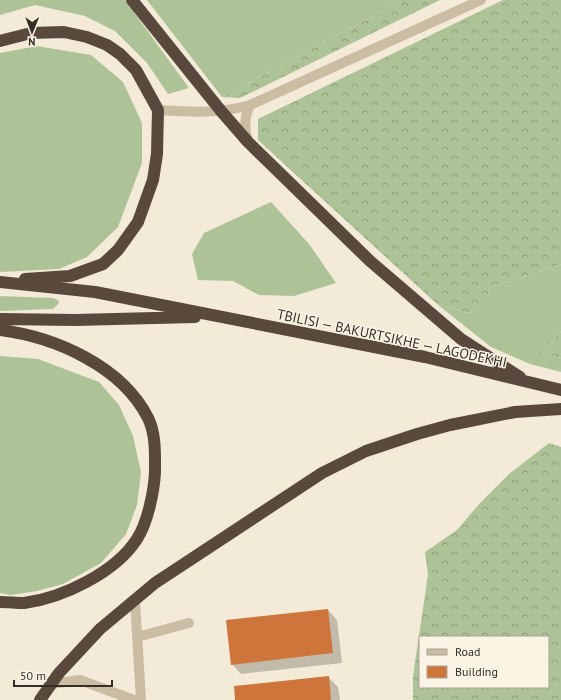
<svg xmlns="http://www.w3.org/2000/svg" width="561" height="700" font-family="'PT Sans',sans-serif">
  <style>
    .grass { fill: #aec297 }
    .forest { fill: url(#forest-crowns); fill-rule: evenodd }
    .shadow { fill: #0003 }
    .building { fill: #ce753b }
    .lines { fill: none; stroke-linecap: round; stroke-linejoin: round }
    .minor { stroke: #cbbca4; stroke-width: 10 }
    .highway { stroke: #58493c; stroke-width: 12 }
    .labels { text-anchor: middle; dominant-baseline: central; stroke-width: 3; stroke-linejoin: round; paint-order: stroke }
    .street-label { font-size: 14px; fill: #362d26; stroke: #faf4e5 }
  </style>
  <defs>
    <pattern id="forest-crowns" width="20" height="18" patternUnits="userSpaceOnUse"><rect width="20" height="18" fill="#aec297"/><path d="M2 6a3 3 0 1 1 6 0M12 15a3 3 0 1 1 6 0" fill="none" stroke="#8e9e7b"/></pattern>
  </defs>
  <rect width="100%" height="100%" fill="#f3ead8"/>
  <path class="grass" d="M 0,0 L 125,0 L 189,88 L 168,94 L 147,63 L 115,31 L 85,16 L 35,5 L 0,15 Z
    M 147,0 L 403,0 L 222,97 Z
    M 37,46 L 91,55 L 123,82 L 142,123 L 142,163 L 118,227 L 87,257 L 59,269 L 0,272 L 0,53 Z
    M 271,202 L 309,244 L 336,283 L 294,296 L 259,295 L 233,281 L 198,280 L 192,254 L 204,233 Z
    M 561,264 L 561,331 L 543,353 L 561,358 L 561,372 L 530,364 L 491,347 L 437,304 L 467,313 L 489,307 L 488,289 Z
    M 0,296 L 53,298 L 58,300 L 59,303 L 53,309 L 0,311 Z
    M 0,356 L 38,359 L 99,382 L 119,405 L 133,436 L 141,472 L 137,505 L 126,534 L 101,563 L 63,584 L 37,591 L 11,595 L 0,593 Z"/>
  <path class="forest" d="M 403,0 L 440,0 L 240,98 L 222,97 Z
    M 503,0 L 561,0 L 561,264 L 488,289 L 490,307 L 467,313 L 437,304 L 258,140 L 258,119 Z
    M 561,331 L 561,358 L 543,353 Z
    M 549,443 L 561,447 L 561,700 L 413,700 L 413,676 L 428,575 L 425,552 L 457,530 L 480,503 L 509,474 ZM 420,637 L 548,637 L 548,687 L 420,687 Z"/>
  <path class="shadow" d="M 328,610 L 337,620 L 342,663 L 241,674 L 232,664 Z
    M 328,677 L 338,687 L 340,700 L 236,700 Z"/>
  <path class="building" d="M 328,609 L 333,653 L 231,665 L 226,620 Z
    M 329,676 L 331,700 L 235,700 L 234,686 Z"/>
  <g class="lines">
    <path class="minor" d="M 158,110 C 189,112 220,114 250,105 L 481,0
      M 248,142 C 244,128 244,118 250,105
      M 135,601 L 141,700
      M 137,637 L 189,623
      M 51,684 L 80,680 L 134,700"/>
    <path class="highway" d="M 132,0 L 221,111 L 248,142 L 370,261 L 461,339 L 520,377
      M 0,41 L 31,33 L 64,32 L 87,37 L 107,45 L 120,54 L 136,70 L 158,110 L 157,154 L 153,180 L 138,222 L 118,250 L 103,264 L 70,276 L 25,279
      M 0,282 L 95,292 L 151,303 L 425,357 L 561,390
      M 0,319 L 75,320 L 195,317
      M 0,330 C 55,337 122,366 148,418 C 156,434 155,454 155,472 C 154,491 148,522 137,539 C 116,572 63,598 24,603 C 16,603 8,602 0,602
      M 40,700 L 59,673 L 100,629 L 155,583 L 322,473 L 366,451 L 417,434 L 450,425 L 515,412 L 561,409"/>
  </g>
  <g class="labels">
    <g class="street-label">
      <text transform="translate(392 338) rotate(12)">TBILISI — BAKURTSIKHE — LAGODEKHI</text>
    </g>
  </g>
  <rect x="419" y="636" width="130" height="52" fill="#faf4e5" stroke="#aca499"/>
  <rect x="427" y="649" width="20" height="6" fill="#cbbca4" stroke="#aca499"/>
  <text x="455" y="656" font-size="12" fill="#362d26">Road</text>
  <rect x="427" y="666" width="20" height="12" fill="#ce753b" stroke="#aca499"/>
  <text x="455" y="676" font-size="12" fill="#362d26">Building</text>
  <g transform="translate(32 32) rotate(181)" stroke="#faf4e5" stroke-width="3" paint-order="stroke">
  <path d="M0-3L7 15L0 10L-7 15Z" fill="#362d26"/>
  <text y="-6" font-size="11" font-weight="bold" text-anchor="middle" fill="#362d26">N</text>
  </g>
  <path d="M14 680v6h98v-6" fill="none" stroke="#362d26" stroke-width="2"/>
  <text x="20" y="680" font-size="12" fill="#362d26" stroke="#faf4e5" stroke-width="3" paint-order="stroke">50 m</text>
</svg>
